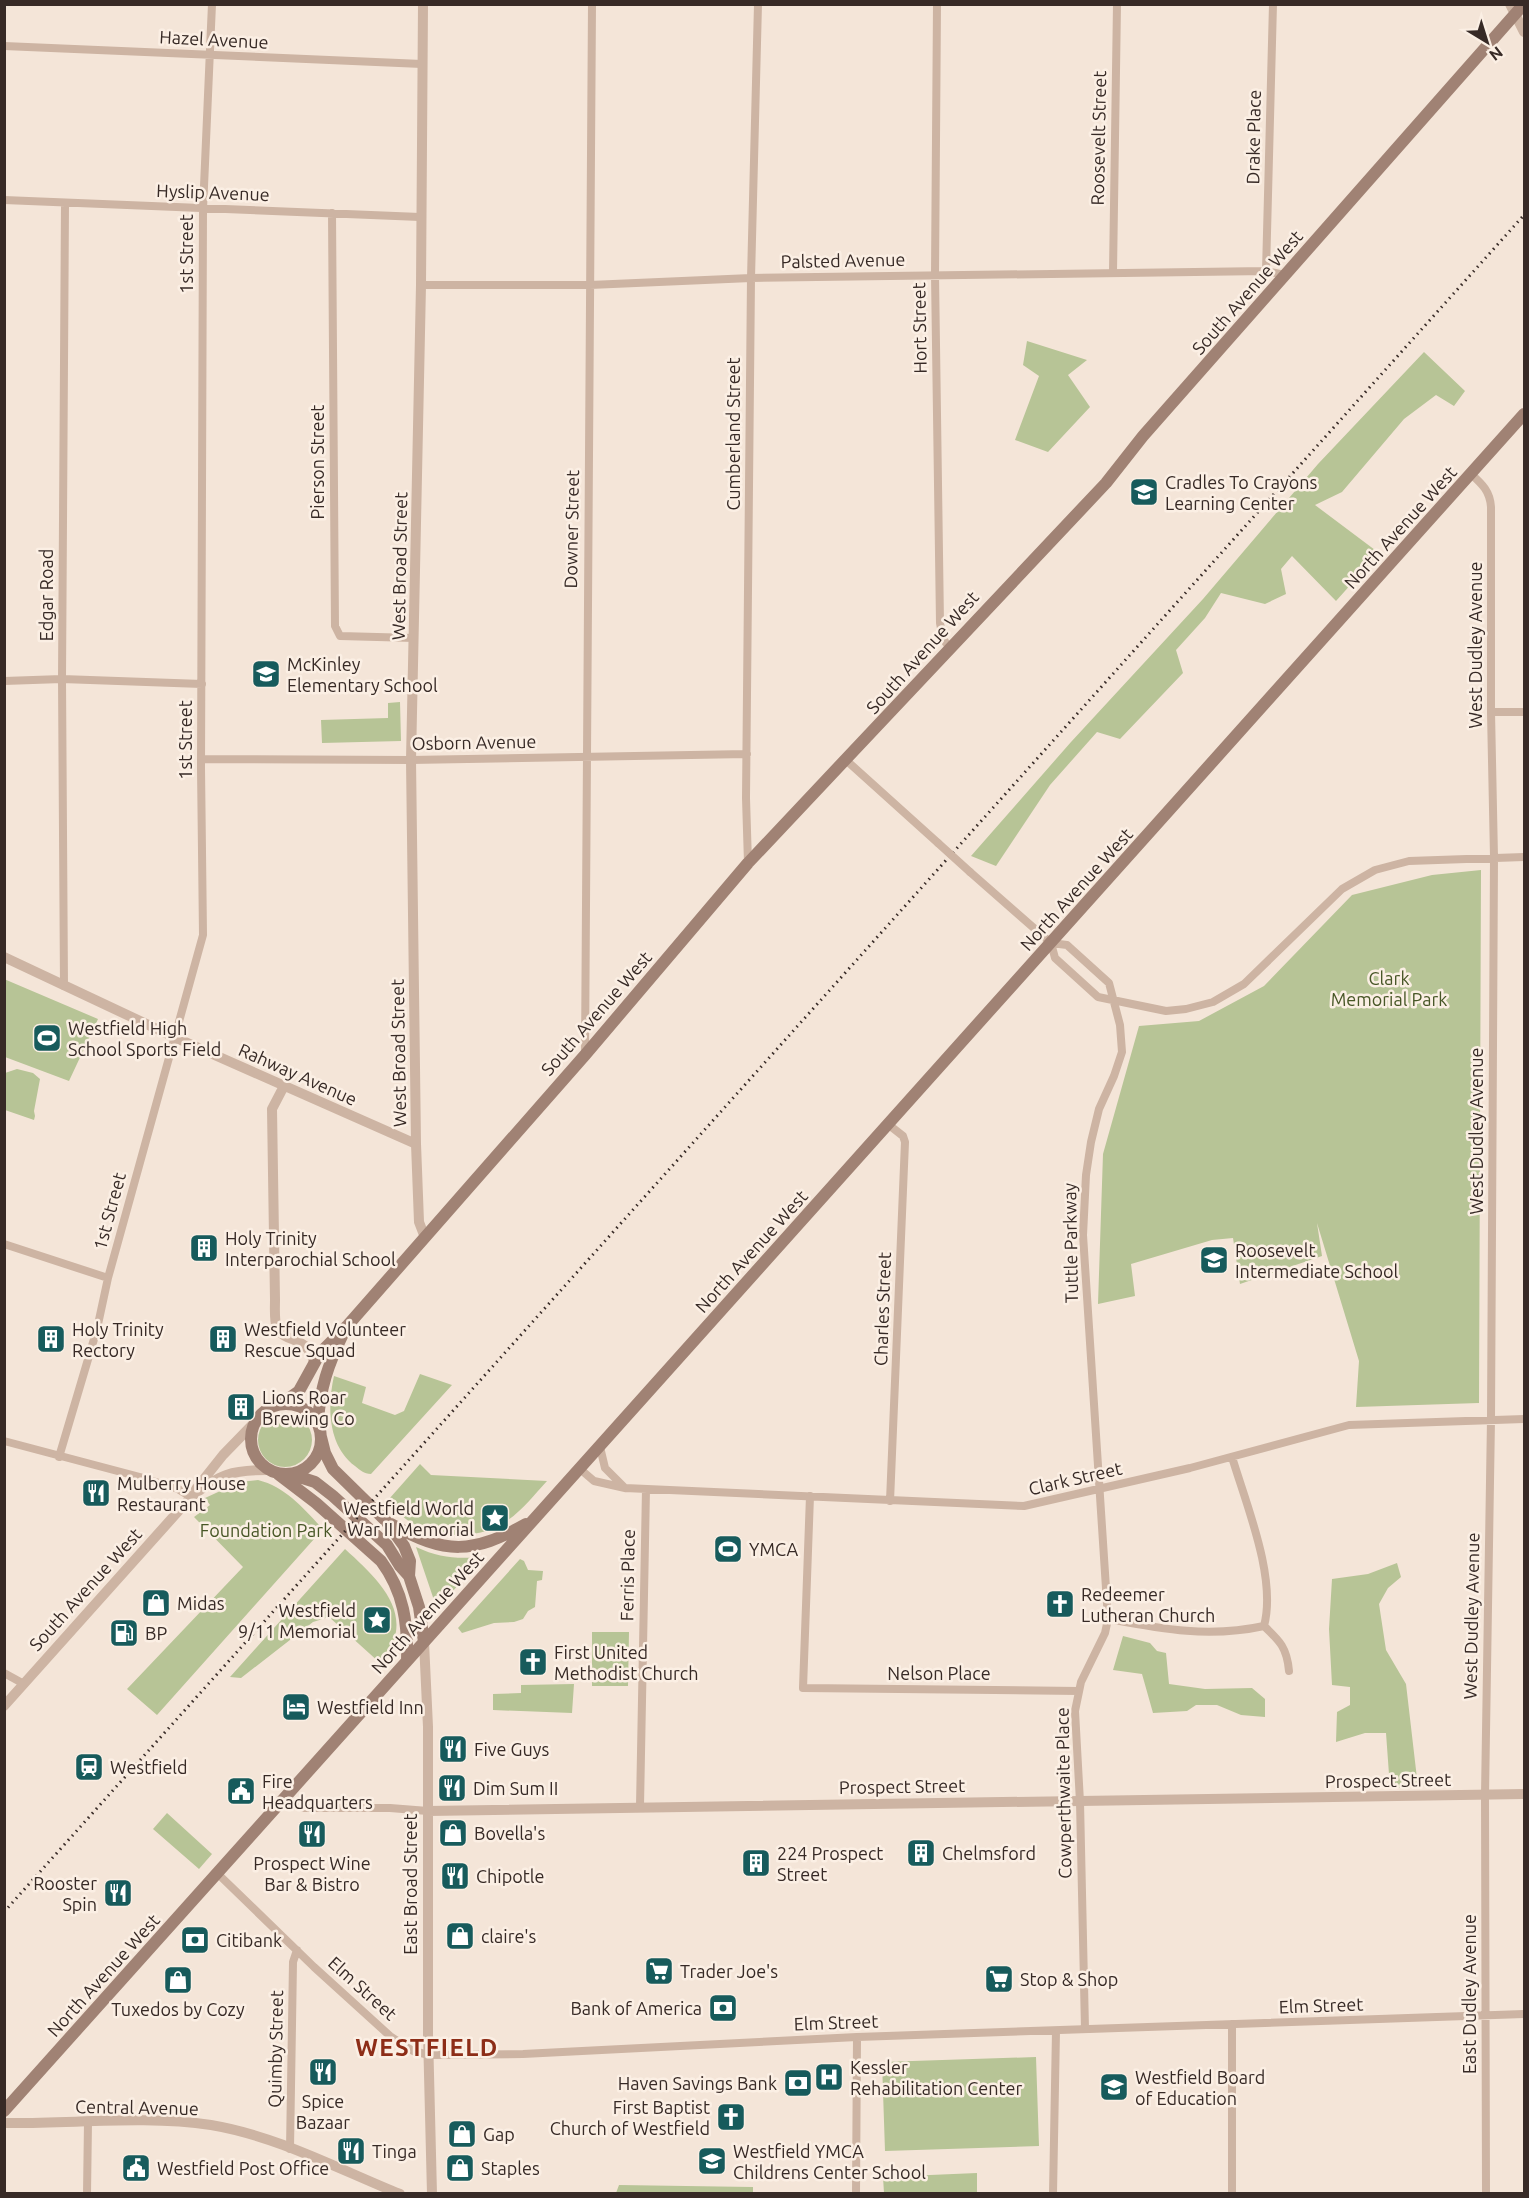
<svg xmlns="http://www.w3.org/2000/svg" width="1529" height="2198" font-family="Ubuntu,sans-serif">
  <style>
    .green { fill: #b7c496 }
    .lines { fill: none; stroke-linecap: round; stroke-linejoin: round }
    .minor { stroke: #cdb4a3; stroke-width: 8 }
    .tertiary { stroke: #cdb4a3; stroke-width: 10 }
    .secondary { stroke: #a08274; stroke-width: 12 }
    .rail { stroke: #372a26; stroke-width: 3; stroke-dasharray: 1.5 4.5; stroke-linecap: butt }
    .minor-bridge { stroke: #cdb4a3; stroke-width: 8 }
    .labels { text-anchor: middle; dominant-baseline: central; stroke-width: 5; stroke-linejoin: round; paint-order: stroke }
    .street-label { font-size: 18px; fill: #372a26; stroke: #fbefe4 }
    .poi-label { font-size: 18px; fill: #372a26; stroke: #fbefe4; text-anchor: start }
    .park-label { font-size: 18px; fill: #485727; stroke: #fbefe4 }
    .district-label { font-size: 24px; font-weight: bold; letter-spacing: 1.5px; fill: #8d2d17; stroke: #fbefe4 }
  </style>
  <rect width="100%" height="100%" fill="#f4e5d8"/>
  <path class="green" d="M 1027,341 L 1087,360 L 1068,375 L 1090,407 L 1048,452 L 1015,440 L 1039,376 L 1023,365 Z
    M 1424,352 L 1465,391 L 1454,406 L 1436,395 L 1404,419 L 1342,492 L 1315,505 L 1379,553 L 1336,601 L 1292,556 L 1281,569 L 1286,594 L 1265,604 L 1221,593 L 1205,618 L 1176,650 L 1183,673 L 1120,739 L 1097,732 L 1050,785 L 996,866 L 971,856 L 1071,742 L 1203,599 L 1318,464 Z
    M 400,702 L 401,741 L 322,743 L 321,720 L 388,718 L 388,703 Z
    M 1481,870 L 1479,1403 L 1356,1407 L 1359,1361 L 1317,1223 L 1322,1256 L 1240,1284 L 1233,1238 L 1212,1240 L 1131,1264 L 1135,1296 L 1098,1304 L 1103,1154 L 1139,1026 L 1199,1021 L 1264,986 L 1352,895 L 1432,875 Z
    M 4,979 L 98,1019 L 69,1081 L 5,1057 Z
    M 17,1069 L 33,1073 L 40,1079 L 34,1111 L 35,1116 L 34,1120 L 5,1110 L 5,1073 Z
    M 420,1374 L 452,1385 L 371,1474 C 364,1474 360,1470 355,1466 C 328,1446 327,1407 334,1376 L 366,1387 L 362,1403 L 395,1415 L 404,1411 Z
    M258 1440a27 27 0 1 1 54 0a27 27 0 1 1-54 0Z
    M 420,1464 L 431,1475 L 547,1481 C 533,1496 519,1515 500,1525 C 467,1544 407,1536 389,1499 Z
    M 258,1480 C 286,1487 304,1509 323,1529 L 157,1715 L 127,1689 L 243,1567 L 194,1517 L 210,1505 L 205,1498 L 240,1482 Z
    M 416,1547 C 440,1558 456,1559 483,1557 L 437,1609 Z
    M 345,1549 C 379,1580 420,1617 380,1663 L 329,1617 L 313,1622 L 241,1678 L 230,1677 Z
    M 520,1559 L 524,1561 L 528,1570 L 543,1571 L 542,1580 L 537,1581 L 535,1607 L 528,1611 L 523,1619 L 514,1622 L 494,1623 L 462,1633 L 458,1628 Z
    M 1397,1563 L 1401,1577 L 1388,1588 L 1379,1604 L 1386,1650 L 1406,1684 L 1418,1787 L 1390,1788 L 1386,1733 L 1365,1733 L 1336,1742 L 1337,1712 L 1350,1705 L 1350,1687 L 1332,1685 L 1329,1629 L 1332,1579 L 1368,1574 Z
    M 592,1632 L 629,1632 L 628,1686 L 592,1686 Z
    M 1123,1636 L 1150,1643 L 1157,1651 L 1166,1653 L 1169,1684 L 1205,1689 L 1252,1688 L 1265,1699 L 1265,1717 L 1241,1715 L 1217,1705 L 1196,1705 L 1187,1711 L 1153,1713 L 1142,1674 L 1113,1670 Z
    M 574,1684 L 572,1713 L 493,1710 L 493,1694 L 521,1693 L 521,1685 Z
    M 167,1813 L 212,1854 L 199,1869 L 153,1829 Z
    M 1036,2057 L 1039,2146 L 885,2151 L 882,2062 Z
    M 977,2173 L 977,2193 L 884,2193 L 883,2177 Z
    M 619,2185 L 753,2187 L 753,2194 L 616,2193 Z"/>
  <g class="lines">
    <path class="minor" d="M 937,4 L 935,275 L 940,623 L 943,639 L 950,648
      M 4,46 L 422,64
      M 4,200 L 420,217
      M 332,213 L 335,626 L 340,636 L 414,638
      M 1266,271 L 1273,4
      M 1113,272 L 1117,4
      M 421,285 L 590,285 L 751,278 L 1266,271 L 1285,275
      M 1471,474 C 1482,484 1490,491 1491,507 L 1491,712 L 1494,857 L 1491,1419 L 1485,1795 L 1486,2194
      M 4,681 L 62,679 L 202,684
      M 1491,712 L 1524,712
      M 201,759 L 411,760 L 747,754
      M 847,761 L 938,843
      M 748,863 L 746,798 L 751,278 L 758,4
      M 970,872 L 1051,943 L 1067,945 L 1109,983 L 1120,1025 L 1122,1052 L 1114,1076 L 1099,1109 L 1091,1142 L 1086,1175 L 1083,1235 L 1108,1619 L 1105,1633 L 1081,1682 L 1075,1711 L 1080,1802 L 1085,2029
      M 1051,943 L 1055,958 L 1098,997 L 1166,1011 L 1186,1009 L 1213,1002 L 1244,984 L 1342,889 L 1375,870 L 1409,861 L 1524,857
      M 64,986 L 62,679 L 65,204
      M 585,1055 L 592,4
      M 889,1125 L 903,1136 L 905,1142 L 890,1501
      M 4,1244 L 108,1278
      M 4,1441 L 140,1477 L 178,1489 L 191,1497
      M 600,1447 L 605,1468 L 625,1488
      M 59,1457 L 97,1329 L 108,1278 L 203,935 L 201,768 L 203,209 L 212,4
      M 580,1469 L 594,1481 L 625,1488 L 1024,1506 L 1190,1468 L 1349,1425 L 1524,1419
      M 810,1496 L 803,1688 L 1079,1691
      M 1108,1619 C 1162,1629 1209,1638 1264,1626 C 1277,1578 1246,1504 1232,1457
      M 1264,1626 C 1280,1641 1287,1648 1289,1671
      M 4,1673 L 24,1684
      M 281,1802 L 305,1808 L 390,1808 L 428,1811
      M 640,1806 L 646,1489
      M 217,1873 L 314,1967 L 390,2036 L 413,2051 L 429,2055 L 523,2054 L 857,2037 L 1524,2014
      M 1232,2024 L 1232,2194
      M 290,2149 L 293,1962 L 297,1950
      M 87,2194 L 88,2122
      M 856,2194 L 857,2037
      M 1053,2194 L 1056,2031"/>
    <path class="tertiary" d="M 423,4 L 421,285 L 411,760 L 416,1144 L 419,1222 L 424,1235
      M 1510,4 L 1524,32
      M 4,957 L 174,1037 L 416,1144
      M 284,1086 L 272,1109 L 275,1300 C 275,1308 274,1321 277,1328 C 286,1344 306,1334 314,1362
      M 196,1489 L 223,1455 L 255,1422
      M 424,1642 L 428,1727 L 428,2034 L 432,2194
      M 4,1706 L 191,1497 C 220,1474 231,1470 268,1470
      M 428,1811 L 1524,1794
      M 4,2123 C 73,2124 143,2115 211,2125 C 277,2136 338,2169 400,2194"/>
    <path class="secondary" d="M251 1439a35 35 0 1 1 70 0a35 35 0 1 1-70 0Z
      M 281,1404 L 299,1391 L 320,1353 L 348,1325 L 585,1055 L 748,863 L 1106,483 L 1143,436 L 1524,4
      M 318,1422 C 320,1388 328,1365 343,1334
      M 321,1437 L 325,1453 L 333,1469 L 386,1521 L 404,1546 L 410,1561 L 409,1576 L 419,1607 L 424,1642
      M 278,1474 L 316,1503 L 381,1561 C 404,1592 408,1624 407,1661
      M 290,1474 L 315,1482 L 333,1496 L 387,1545 L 400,1566 L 409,1576
      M 391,1524 C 446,1555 472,1554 526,1524
      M 4,2111 L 1524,414"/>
    <path class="rail" d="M 4,1912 L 1524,215"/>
    <path class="minor-bridge" d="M 938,843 L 970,872"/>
  </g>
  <defs>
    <g id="school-square" transform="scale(1.5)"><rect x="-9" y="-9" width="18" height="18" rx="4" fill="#175b5c" stroke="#fbefe4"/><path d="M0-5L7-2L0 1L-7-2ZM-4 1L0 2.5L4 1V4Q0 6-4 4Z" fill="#fff"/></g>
    <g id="stadium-square" transform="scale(1.5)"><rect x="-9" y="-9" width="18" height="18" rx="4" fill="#175b5c" stroke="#fbefe4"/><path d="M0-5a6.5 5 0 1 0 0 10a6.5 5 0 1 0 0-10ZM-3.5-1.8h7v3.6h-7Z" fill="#fff"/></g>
    <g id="building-square" transform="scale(1.5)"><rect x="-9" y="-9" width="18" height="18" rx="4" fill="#175b5c" stroke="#fbefe4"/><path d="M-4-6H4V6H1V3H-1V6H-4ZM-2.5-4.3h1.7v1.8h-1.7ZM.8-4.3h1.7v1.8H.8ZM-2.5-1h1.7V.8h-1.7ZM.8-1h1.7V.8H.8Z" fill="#fff"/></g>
    <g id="restaurant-square" transform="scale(1.5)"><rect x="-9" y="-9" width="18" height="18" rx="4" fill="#175b5c" stroke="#fbefe4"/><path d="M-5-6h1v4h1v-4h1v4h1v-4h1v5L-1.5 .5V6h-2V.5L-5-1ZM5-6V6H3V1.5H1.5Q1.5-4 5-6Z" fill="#fff"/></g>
    <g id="sight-square" transform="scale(1.5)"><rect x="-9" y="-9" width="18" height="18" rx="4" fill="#175b5c" stroke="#fbefe4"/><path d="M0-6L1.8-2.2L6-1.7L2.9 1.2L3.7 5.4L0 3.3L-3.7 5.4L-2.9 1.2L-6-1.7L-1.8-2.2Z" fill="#fff"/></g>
    <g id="shop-square" transform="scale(1.5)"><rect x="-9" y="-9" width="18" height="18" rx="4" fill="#175b5c" stroke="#fbefe4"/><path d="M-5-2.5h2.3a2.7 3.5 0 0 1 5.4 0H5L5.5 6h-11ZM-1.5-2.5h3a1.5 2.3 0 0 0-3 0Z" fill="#fff"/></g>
    <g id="church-square" transform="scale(1.5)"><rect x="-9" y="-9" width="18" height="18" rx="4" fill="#175b5c" stroke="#fbefe4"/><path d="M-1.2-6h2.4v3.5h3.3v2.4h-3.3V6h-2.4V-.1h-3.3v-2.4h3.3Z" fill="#fff"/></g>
    <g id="fuel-square" transform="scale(1.5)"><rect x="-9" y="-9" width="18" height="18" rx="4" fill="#175b5c" stroke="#fbefe4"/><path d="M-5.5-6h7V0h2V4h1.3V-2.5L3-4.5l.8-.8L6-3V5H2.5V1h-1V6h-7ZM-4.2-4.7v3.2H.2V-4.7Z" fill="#fff"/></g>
    <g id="hotel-square" transform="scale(1.5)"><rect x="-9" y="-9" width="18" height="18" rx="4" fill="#175b5c" stroke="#fbefe4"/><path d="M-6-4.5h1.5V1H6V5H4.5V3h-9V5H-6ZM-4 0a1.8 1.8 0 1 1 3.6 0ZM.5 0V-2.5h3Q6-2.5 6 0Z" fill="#fff"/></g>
    <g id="station-square" transform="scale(1.5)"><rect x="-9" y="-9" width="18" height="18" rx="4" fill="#175b5c" stroke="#fbefe4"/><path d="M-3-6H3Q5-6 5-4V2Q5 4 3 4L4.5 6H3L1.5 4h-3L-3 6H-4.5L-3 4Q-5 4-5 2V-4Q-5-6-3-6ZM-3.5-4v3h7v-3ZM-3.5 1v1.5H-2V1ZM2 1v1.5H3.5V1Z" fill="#fff"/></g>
    <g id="civic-square" transform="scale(1.5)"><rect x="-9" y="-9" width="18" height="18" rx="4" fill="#175b5c" stroke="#fbefe4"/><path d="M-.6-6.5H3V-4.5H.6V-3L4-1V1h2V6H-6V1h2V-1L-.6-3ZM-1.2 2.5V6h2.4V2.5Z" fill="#fff"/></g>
    <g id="bank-square" transform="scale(1.5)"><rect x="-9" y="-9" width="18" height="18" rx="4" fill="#175b5c" stroke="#fbefe4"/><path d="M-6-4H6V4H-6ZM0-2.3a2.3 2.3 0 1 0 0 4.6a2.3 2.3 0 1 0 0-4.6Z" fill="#fff"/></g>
    <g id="supermarket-square" transform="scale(1.5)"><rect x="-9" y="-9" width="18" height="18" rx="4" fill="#175b5c" stroke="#fbefe4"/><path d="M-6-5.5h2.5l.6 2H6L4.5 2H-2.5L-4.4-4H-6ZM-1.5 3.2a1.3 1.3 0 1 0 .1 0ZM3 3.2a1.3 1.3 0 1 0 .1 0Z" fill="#fff"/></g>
    <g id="hospital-square" transform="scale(1.5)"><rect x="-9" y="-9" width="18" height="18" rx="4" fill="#175b5c" stroke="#fbefe4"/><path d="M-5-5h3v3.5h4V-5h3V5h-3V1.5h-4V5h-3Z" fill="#fff"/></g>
  </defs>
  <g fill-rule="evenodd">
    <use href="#school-square" x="1144" y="492"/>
    <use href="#school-square" x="266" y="674"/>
    <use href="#stadium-square" x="47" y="1038"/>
    <use href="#building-square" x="204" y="1248"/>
    <use href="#school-square" x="1214" y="1260"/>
    <use href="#building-square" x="51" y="1339"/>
    <use href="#building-square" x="223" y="1339"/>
    <use href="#building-square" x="241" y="1407"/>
    <use href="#restaurant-square" x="96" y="1493"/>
    <use href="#sight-square" x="495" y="1518"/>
    <use href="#stadium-square" x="728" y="1549"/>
    <use href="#shop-square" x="156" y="1603"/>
    <use href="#church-square" x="1060" y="1604"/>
    <use href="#sight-square" x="377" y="1620"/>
    <use href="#fuel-square" x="124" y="1633"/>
    <use href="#church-square" x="533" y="1662"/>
    <use href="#hotel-square" x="296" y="1707"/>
    <use href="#restaurant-square" x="453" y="1749"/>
    <use href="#station-square" x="89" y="1767"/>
    <use href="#restaurant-square" x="452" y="1788"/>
    <use href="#civic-square" x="241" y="1791"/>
    <use href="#shop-square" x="453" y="1833"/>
    <use href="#restaurant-square" x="312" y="1834"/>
    <use href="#building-square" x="921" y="1853"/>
    <use href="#building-square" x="756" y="1863"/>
    <use href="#restaurant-square" x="455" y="1876"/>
    <use href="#restaurant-square" x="118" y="1893"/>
    <use href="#shop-square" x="460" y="1936"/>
    <use href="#bank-square" x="195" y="1940"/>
    <use href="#supermarket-square" x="659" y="1971"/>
    <use href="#supermarket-square" x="999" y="1979"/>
    <use href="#shop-square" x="178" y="1980"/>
    <use href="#bank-square" x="723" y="2008"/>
    <use href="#restaurant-square" x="323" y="2072"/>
    <use href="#hospital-square" x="829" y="2077"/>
    <use href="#bank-square" x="798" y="2083"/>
    <use href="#school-square" x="1114" y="2087"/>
    <use href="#church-square" x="731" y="2117"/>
    <use href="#shop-square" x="462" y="2134"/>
    <use href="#restaurant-square" x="351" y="2151"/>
    <use href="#school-square" x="712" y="2161"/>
    <use href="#civic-square" x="136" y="2168"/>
    <use href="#shop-square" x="460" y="2168"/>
  </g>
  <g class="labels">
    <g class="street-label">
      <text transform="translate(214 39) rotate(3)">Hazel Avenue</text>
      <text transform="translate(1253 137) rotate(-89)">Drake Place</text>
      <text transform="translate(1098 138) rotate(-89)">Roosevelt Street</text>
      <text transform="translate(213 192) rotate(2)">Hyslip Avenue</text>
      <text transform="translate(186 254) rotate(-90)">1st Street</text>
      <text transform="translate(843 260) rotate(-1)">Palsted Avenue</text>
      <text transform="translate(1247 292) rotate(-49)">South Avenue West</text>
      <text transform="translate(919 328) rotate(-91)">Hort Street</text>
      <text transform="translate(733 434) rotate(-90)">Cumberland Street</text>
      <text transform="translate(317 462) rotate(-90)">Pierson Street</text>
      <text transform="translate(1400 527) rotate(-48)">North Avenue West</text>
      <text transform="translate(571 529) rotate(-89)">Downer Street</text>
      <text transform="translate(399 566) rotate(-89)">West Broad Street</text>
      <text transform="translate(46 595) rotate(-90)">Edgar Road</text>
      <text transform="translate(1475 645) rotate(-90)">West Dudley Avenue</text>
      <text transform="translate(922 652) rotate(-48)">South Avenue West</text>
      <text transform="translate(185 740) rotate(-90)">1st Street</text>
      <text transform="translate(474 742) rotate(-1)">Osborn Avenue</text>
      <text transform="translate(1076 889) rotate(-48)">North Avenue West</text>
      <text transform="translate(596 1013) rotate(-49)">South Avenue West</text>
      <text transform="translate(398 1053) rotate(-91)">West Broad Street</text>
      <text transform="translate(298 1074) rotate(24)">Rahway Avenue</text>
      <text transform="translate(1476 1131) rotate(-90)">West Dudley Avenue</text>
      <text transform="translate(109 1211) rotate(-75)">1st Street</text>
      <text transform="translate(1070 1243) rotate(-91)">Tuttle Parkway</text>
      <text transform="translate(751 1251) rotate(-48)">North Avenue West</text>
      <text transform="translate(882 1309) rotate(-88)">Charles Street</text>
      <text transform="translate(1075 1478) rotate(-13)">Clark Street</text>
      <text transform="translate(627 1575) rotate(-89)">Ferris Place</text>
      <text transform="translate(85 1589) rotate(-48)">South Avenue West</text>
      <text transform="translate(427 1612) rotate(-48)">North Avenue West</text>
      <text transform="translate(1471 1616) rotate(-89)">West Dudley Avenue</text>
      <text x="939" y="1673">Nelson Place</text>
      <text transform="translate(1388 1780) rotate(-1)">Prospect Street</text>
      <text transform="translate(902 1786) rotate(-1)">Prospect Street</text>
      <text transform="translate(1063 1793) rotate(-91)">Cowperthwaite Place</text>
      <text transform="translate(410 1884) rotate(-90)">East Broad Street</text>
      <text transform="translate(103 1975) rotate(-48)">North Avenue West</text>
      <text transform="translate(363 1988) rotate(42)">Elm Street</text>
      <text transform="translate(1469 1994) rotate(-90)">East Dudley Avenue</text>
      <text transform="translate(1321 2005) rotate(-2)">Elm Street</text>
      <text transform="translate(836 2022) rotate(-2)">Elm Street</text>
      <text transform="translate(275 2049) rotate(-89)">Quimby Street</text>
      <text transform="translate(137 2107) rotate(1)">Central Avenue</text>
    </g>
    <g class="poi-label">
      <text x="1165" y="482">Cradles To Crayons<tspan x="1165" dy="21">Learning Center</tspan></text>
      <text x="287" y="664">McKinley<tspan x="287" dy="21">Elementary School</tspan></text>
      <text x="68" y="1028">Westfield High<tspan x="68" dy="21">School Sports Field</tspan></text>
      <text x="225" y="1238">Holy Trinity<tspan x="225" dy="21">Interparochial School</tspan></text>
      <text x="1235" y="1250">Roosevelt<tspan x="1235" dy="21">Intermediate School</tspan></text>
      <text x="72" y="1329">Holy Trinity<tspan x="72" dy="21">Rectory</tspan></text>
      <text x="244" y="1329">Westfield Volunteer<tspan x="244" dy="21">Rescue Squad</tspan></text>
      <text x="262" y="1397">Lions Roar<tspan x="262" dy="21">Brewing Co</tspan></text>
      <text x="117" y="1483">Mulberry House<tspan x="117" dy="21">Restaurant</tspan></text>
      <text x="474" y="1508" text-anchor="end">Westfield World<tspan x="474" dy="21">War II Memorial</tspan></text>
      <text x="749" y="1549">YMCA</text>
      <text x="1081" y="1594">Redeemer<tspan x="1081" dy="21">Lutheran Church</tspan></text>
      <text x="177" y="1603">Midas</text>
      <text x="356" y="1610" text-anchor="end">Westfield<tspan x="356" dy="21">9/11 Memorial</tspan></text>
      <text x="145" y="1633">BP</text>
      <text x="554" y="1652">First United<tspan x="554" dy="21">Methodist Church</tspan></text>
      <text x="317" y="1707">Westfield Inn</text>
      <text x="474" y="1749">Five Guys</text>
      <text x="110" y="1767">Westfield</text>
      <text x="262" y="1781">Fire<tspan x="262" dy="21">Headquarters</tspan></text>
      <text x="473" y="1788">Dim Sum II</text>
      <text x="474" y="1833">Bovella's</text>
      <text x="777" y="1853">224 Prospect<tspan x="777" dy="21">Street</tspan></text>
      <text x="942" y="1853">Chelmsford</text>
      <text x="312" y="1863" text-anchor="middle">Prospect Wine<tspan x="312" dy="21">Bar &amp; Bistro</tspan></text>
      <text x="476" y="1876">Chipotle</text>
      <text x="97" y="1883" text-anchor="end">Rooster<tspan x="97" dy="21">Spin</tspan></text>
      <text x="481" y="1936">claire's</text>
      <text x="216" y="1940">Citibank</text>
      <text x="680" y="1971">Trader Joe's</text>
      <text x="1020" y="1979">Stop &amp; Shop</text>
      <text x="702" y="2008" text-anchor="end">Bank of America</text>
      <text x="178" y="2009" text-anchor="middle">Tuxedos by Cozy</text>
      <text x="850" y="2067">Kessler<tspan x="850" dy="21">Rehabilitation Center</tspan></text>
      <text x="1135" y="2077">Westfield Board<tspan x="1135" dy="21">of Education</tspan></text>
      <text x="777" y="2083" text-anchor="end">Haven Savings Bank</text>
      <text x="323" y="2101" text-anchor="middle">Spice<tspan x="323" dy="21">Bazaar</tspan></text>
      <text x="710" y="2107" text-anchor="end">First Baptist<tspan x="710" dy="21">Church of Westfield</tspan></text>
      <text x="483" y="2134">Gap</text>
      <text x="372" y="2151">Tinga</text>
      <text x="733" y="2151">Westfield YMCA<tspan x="733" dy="21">Childrens Center School</tspan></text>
      <text x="157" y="2168">Westfield Post Office</text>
      <text x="481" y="2168">Staples</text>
    </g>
    <g class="park-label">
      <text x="1389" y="978">Clark<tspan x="1389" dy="21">Memorial Park</tspan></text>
      <text x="266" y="1530">Foundation Park</text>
    </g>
    <g class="district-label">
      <text x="427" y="2047">WESTFIELD</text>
    </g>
  </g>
  <rect width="1529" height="2198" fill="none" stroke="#372a26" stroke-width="12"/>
  <g transform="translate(1487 42) rotate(142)" stroke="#fbefe4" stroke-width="4.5" paint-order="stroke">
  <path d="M0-4.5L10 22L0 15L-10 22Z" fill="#372a26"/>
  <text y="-9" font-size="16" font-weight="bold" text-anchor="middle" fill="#372a26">N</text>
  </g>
</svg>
